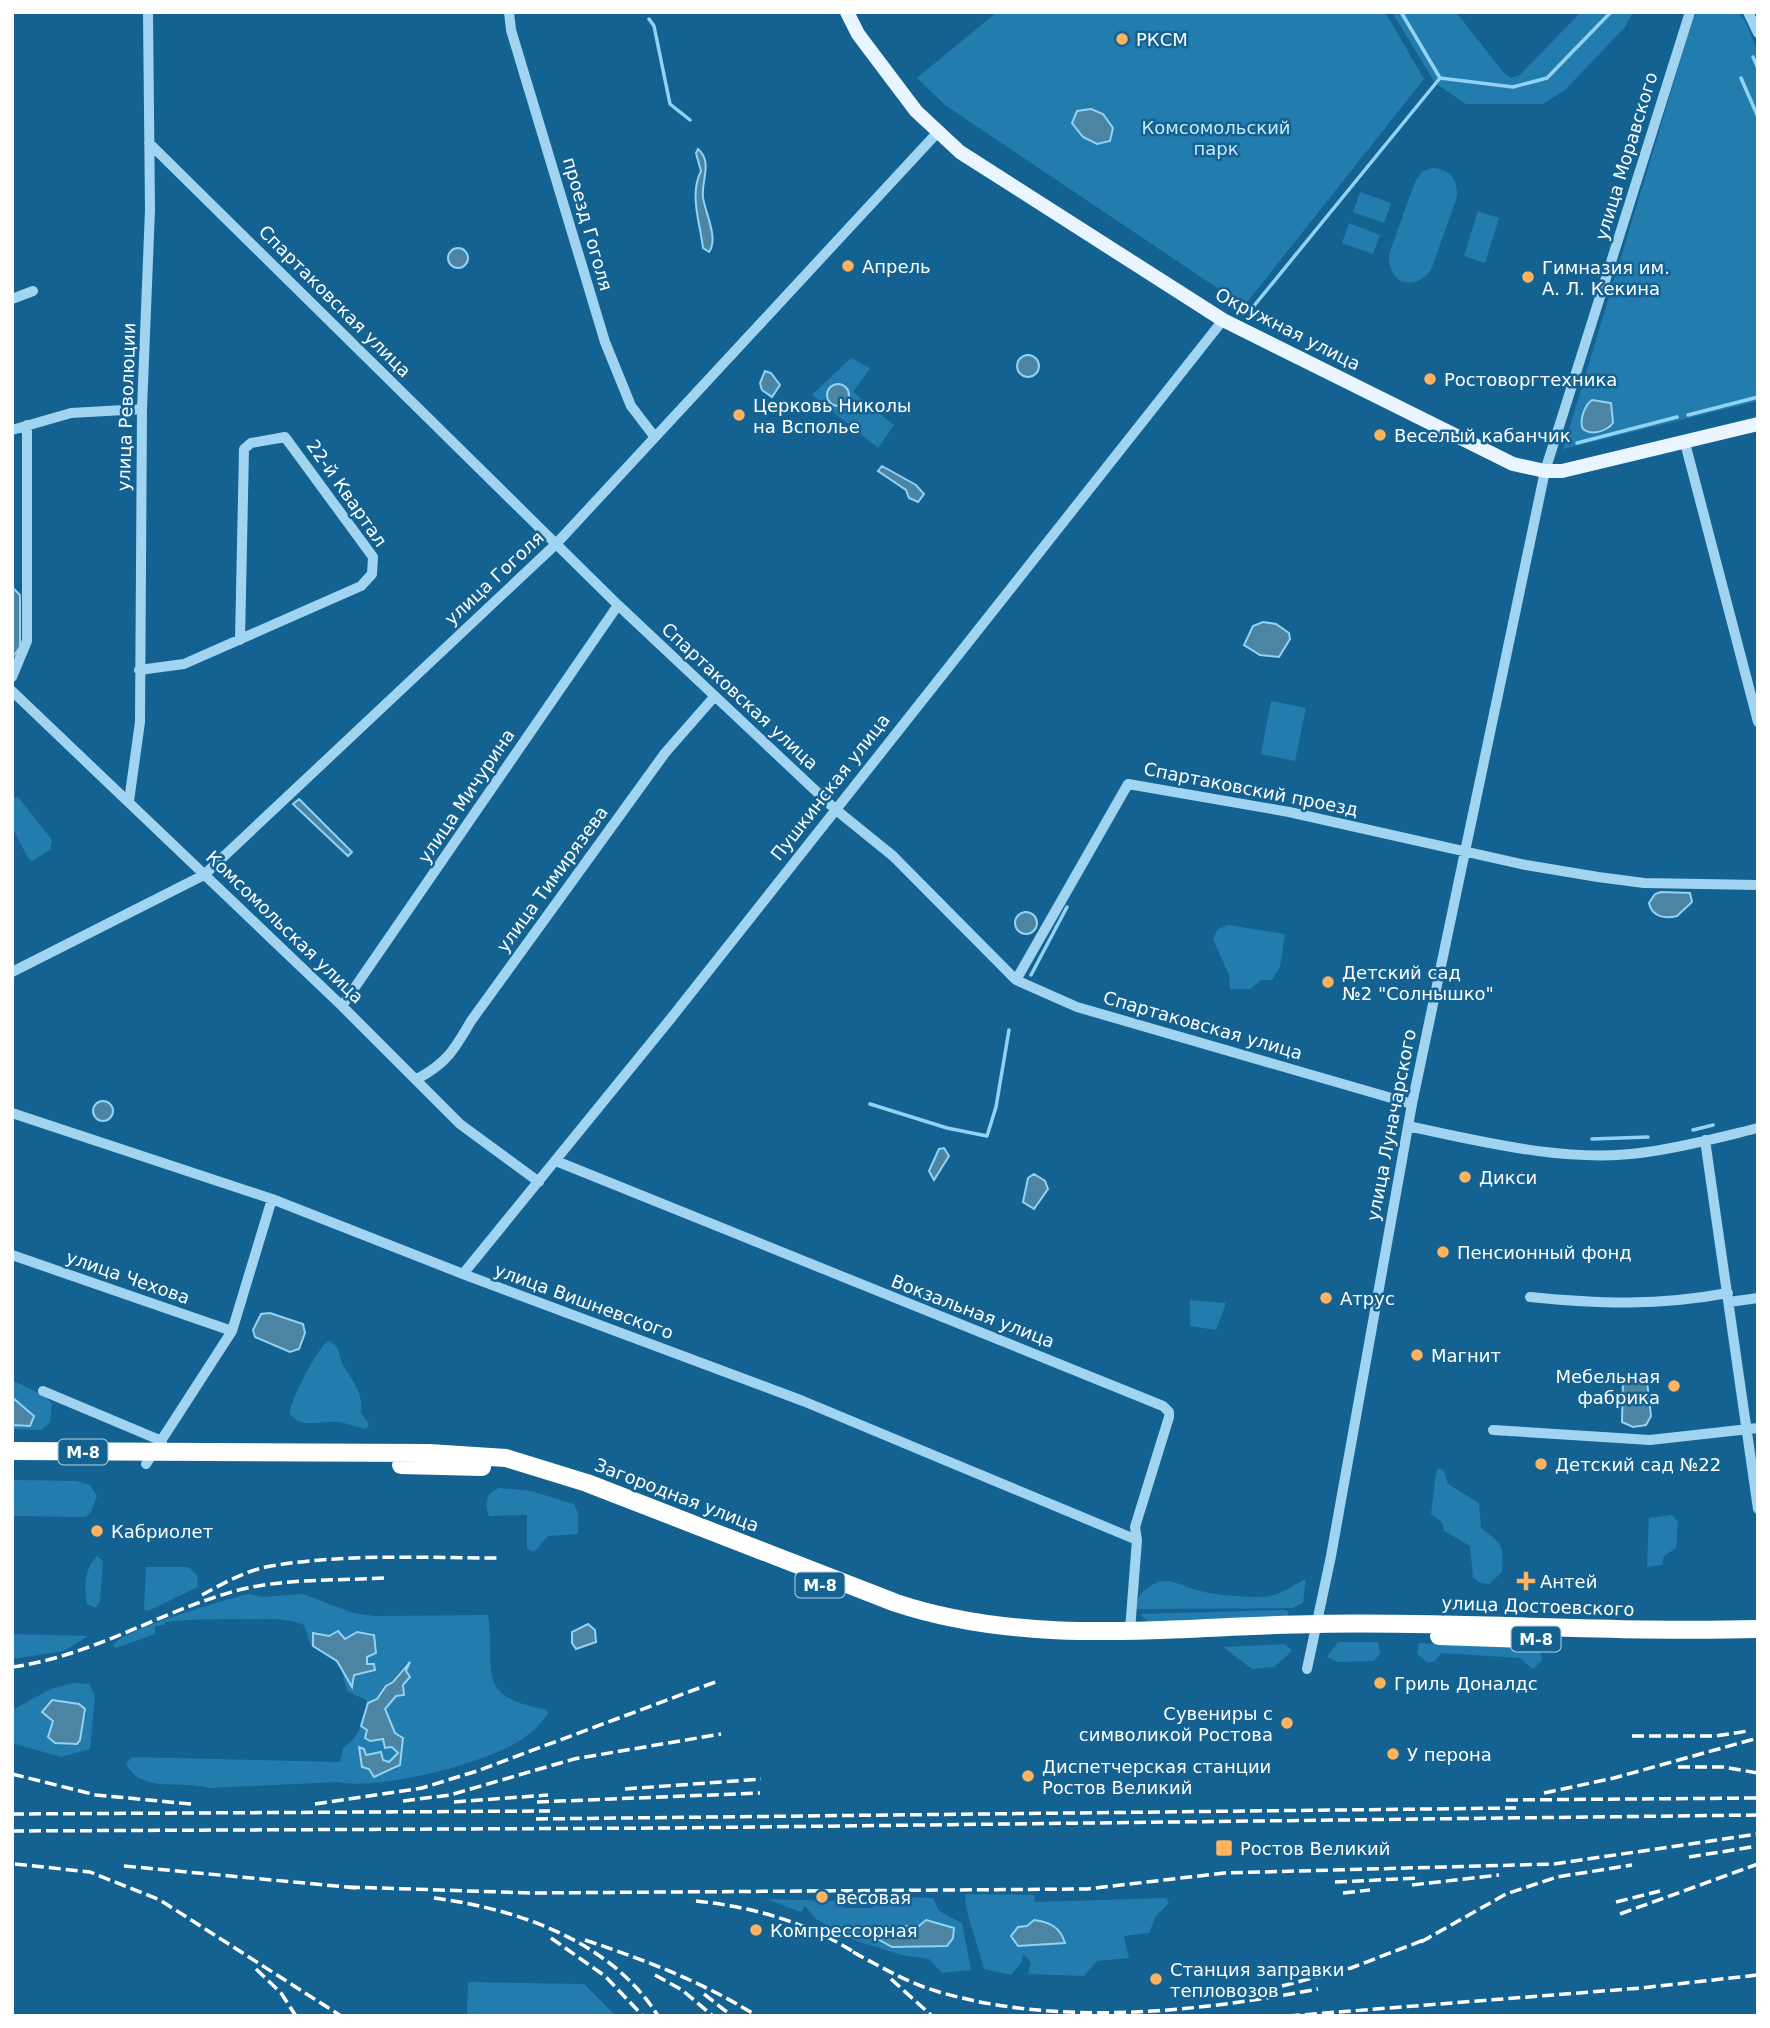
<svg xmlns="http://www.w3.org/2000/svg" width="1770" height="2028" font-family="'DejaVu Sans',sans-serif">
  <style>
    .green { fill: #237cae; fill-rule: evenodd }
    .water { fill: #4c84a4; stroke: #92d2f4; stroke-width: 2 }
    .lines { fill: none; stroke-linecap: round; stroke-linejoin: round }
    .stream { stroke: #92d2f4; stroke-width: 3.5 }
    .minor { stroke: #a0d4f1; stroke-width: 10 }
    .major { stroke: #eaf6ff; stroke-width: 14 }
    .highway { stroke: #fff; stroke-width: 18 }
    .rail { stroke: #fff; stroke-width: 3.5; stroke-dasharray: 12 5; stroke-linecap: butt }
    .poi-dot { fill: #ffb360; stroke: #146291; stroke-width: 2.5 }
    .labels { text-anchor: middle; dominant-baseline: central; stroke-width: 5; stroke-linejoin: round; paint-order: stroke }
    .shield { fill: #146291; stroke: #b8d0de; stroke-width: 2 }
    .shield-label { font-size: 16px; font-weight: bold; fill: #fff }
    .poi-label { font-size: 18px; fill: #fff; stroke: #146291; text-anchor: start }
    .park-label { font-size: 18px; fill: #c7e9fc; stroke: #146291 }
    .street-label { font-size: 18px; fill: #fff; stroke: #146291 }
  </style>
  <rect width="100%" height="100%" fill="#146291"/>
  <path class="green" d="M 997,12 L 1385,12 L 1424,79 L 1244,306 L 945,105 L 917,78 Z
    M 1392,12 L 1456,12 L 1503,72 L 1511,78 L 1520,75 L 1581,12 L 1633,12 L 1625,27 L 1565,90 L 1543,104 L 1466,104 L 1435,83 Z
    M 1698,12 L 1738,12 L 1745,21 L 1758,52 L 1758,401 L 1563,449 L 1693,19 Z
    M 1432,168 C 1450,169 1458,179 1457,197 L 1431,270 C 1414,293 1387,283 1389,254 L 1415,182 L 1422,172 Z
    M 1360,192 L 1391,203 L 1384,223 L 1353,212 Z
    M 1478,211 L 1499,218 L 1485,263 L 1464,256 Z
    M 1349,223 L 1380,235 L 1373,254 L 1342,243 Z
    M 851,358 L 870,368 L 853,392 L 894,425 L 878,448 L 812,395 Z
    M 1271,701 L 1306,708 L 1295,761 L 1261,754 Z
    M 18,797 L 52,840 L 50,850 L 32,861 L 28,858 L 12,827 L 12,798 Z
    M 1228,925 L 1285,934 L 1280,967 L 1272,980 L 1261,980 L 1250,989 L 1230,989 L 1229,975 L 1213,939 L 1218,929 Z
    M 1190,1300 L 1226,1303 L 1216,1330 L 1190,1326 Z
    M 329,1341 C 341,1346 338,1358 345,1368 C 355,1386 363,1392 361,1413 L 369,1424 L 366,1429 C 356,1427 347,1423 338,1422 C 321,1420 302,1430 290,1414 C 289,1404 318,1345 329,1341 Z
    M 12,1380 L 46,1397 L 52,1404 L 50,1422 L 41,1430 L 12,1429 L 12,1425 L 30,1426 L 34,1416 L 12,1398 Z
    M 1439,1468 L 1444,1471 L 1448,1484 L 1479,1503 L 1481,1528 C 1502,1544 1504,1544 1502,1572 L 1489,1584 L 1480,1583 L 1473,1577 L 1470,1546 L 1444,1531 L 1442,1522 L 1431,1514 L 1436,1472 Z
    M 12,1480 L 77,1481 L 90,1485 L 97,1496 L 91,1512 L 86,1517 L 12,1516 Z
    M 499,1488 L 531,1491 L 574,1504 L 578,1513 L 578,1534 L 548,1536 L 534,1552 L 527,1549 L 527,1515 L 489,1516 C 484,1504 486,1493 499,1488 Z
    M 1672,1515 L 1678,1522 L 1676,1548 L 1664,1556 L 1662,1565 L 1647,1567 L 1649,1518 Z
    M 97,1556 L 103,1561 L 100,1601 L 96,1608 L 87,1604 C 84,1587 84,1569 97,1556 Z
    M 146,1567 L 188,1567 L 197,1575 L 198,1587 L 148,1611 L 144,1610 Z
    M 1306,1579 L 1303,1603 L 1292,1608 L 1136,1609 C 1137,1598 1139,1594 1149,1587 C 1168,1573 1181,1587 1200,1591 C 1216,1595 1255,1599 1271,1596 C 1283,1593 1296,1584 1306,1579 Z
    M 249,1594 L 263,1597 L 303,1594 L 353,1613 L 374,1616 L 488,1615 C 496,1673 473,1696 547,1710 L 548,1714 C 541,1722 534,1731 525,1737 C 493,1762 378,1791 338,1782 L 209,1788 C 182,1780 141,1794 126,1764 L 132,1757 L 340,1762 L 343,1748 C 357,1740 368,1717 366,1700 L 347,1691 L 342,1670 L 337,1663 L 311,1646 L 304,1625 C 282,1616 265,1620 243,1619 C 216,1619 193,1619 165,1622 L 165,1625 L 155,1626 L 155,1634 L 116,1648 L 113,1646 C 115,1632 229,1598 249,1594 ZM 317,1632 L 329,1636 L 340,1632 L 345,1639 L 355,1632 L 373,1633 L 376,1653 L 367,1657 L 367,1664 L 374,1665 L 374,1668 L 354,1675 L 355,1682 L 349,1683 L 337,1661 L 312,1644 L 312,1634 ZM 406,1663 L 411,1665 L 407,1669 L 403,1696 L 396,1696 L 385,1709 L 395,1733 L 403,1738 L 397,1769 L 373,1777 L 369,1769 L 362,1767 L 358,1749 L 364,1750 L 366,1756 L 373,1753 L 389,1762 L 398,1753 L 393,1747 L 384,1747 L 383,1739 L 367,1740 L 367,1730 L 361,1725 L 371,1700 L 377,1699 Z
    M 1284,1610 L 1288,1611 L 1288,1617 L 1148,1622 L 1140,1614 Z
    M 12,1634 L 88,1636 L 64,1651 L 12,1659 Z
    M 1338,1642 L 1378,1642 L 1380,1653 L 1374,1661 L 1338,1662 L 1327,1657 Z
    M 1419,1643 L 1531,1648 L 1540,1651 L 1542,1660 L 1533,1669 L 1520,1658 L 1441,1653 L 1435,1661 L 1428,1663 L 1417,1654 Z
    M 1285,1644 L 1292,1651 L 1274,1667 L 1252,1669 L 1223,1647 Z
    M 73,1683 L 89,1684 L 95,1696 L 90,1749 L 61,1757 L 12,1743 L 12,1710 L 51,1689 ZM 57,1700 L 79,1704 L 85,1709 L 86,1715 L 73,1745 L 54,1742 L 48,1736 L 53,1720 L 42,1712 L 47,1703 Z
    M 965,1894 L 1034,1895 L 1035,1902 L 1166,1898 L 1169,1903 L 1156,1916 L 1149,1933 L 1124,1936 L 1129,1958 L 1097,1961 L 1084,1976 L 1028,1974 L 1031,1962 L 1023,1954 L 1022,1962 L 1011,1975 L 984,1969 C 979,1947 965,1914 965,1894 Z
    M 879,1896 L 933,1898 L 939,1911 L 962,1923 L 971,1970 L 942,1973 L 929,1959 L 902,1955 L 853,1940 L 816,1919 L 805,1906 L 801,1912 L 766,1899 L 838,1901 L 844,1908 L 872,1908 Z
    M 468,1982 L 584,1984 L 616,2016 L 467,2016 Z"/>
  <path class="water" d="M 1091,109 L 1103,114 L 1113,128 L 1110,141 L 1097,144 L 1083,137 L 1072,123 L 1077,111 Z
    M 698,149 C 713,162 701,181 703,197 C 705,213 719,238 709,252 L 703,248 C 700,222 689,195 701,171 L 696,153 Z
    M448 258a10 10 0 1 1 20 0a10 10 0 1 1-20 0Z
    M1017 366a11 11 0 1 1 22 0a11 11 0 1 1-22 0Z
    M 765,371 L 771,373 L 780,385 L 772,397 L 762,390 L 760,383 Z
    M827 395a11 11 0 1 1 22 0a11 11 0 1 1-22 0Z
    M 1592,400 L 1611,403 L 1613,423 C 1607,431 1592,436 1583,429 C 1579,421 1584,406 1592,400 Z
    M 882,466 L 916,485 L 924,494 L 918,502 L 909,498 L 906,490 L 878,471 Z
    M 12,587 L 20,595 L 20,647 L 12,658 Z
    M 1263,622 L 1276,624 L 1289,633 L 1290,639 L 1279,657 L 1260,655 L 1244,645 L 1253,626 Z
    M 299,799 L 352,852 L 348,856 L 293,804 Z
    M 1661,892 L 1690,893 L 1692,902 L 1677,916 C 1665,919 1652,917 1649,903 L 1655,894 Z
    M1015 923a11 11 0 1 1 22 0a11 11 0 1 1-22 0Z
    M93 1111a10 10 0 1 1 20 0a10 10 0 1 1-20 0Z
    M 944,1148 L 949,1156 L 934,1180 L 929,1171 L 939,1149 Z
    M 1034,1174 L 1045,1181 L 1048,1189 L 1034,1209 L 1023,1202 L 1028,1178 Z
    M 270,1313 L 303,1324 L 305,1333 L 299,1349 L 290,1352 L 255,1337 L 253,1330 L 261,1314 Z
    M 1639,1373 L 1647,1381 L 1651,1416 L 1646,1425 L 1633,1427 L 1622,1422 L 1623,1381 L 1625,1376 Z
    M 13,1398 L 34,1416 L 30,1426 L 12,1425 Z
    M 588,1624 L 595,1630 L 596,1642 L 576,1649 L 572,1643 L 572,1632 Z
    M 338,1631 L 345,1639 L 357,1632 L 374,1635 L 376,1653 L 367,1657 L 367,1664 L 374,1664 L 375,1670 L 354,1675 L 352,1687 L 337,1661 L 313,1646 L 313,1633 L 329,1636 Z
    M 410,1662 L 406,1671 L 410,1677 L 403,1685 L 404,1695 L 396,1696 L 385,1709 L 395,1733 L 403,1738 L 400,1765 L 374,1777 L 369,1769 L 362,1767 L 359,1747 L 364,1749 L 366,1755 L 381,1752 L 383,1760 L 389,1762 L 398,1753 L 392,1747 L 385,1748 L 383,1739 L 370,1741 L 365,1738 L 367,1730 L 361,1726 L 368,1703 L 377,1699 L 386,1686 L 393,1682 Z
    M 52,1700 L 79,1704 L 85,1709 L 80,1740 L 77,1744 L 55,1743 L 48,1737 L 53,1721 L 42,1712 Z
    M 926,1920 L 954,1928 L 953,1938 L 947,1946 L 892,1947 L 876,1938 L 879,1927 L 919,1926 Z
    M 1034,1920 C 1050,1922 1060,1927 1065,1943 L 1018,1946 L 1011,1936 L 1018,1927 L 1027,1926 Z"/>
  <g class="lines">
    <path class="stream" d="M 649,19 L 654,26 L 670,104 L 690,120
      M 1753,57 L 1758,68
      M 1440,78 L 1513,87 L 1547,78 L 1611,12
      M 1741,78 L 1758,117
      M 1253,307 L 1440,78 L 1401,12
      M 1688,415 L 1758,397
      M 1577,443 L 1677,417
      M 1031,975 L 1067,907
      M 870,1104 L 947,1128 L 987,1136 L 996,1107 L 1009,1030
      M 1693,1130 L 1713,1125
      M 1592,1139 L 1648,1137"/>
    <path class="minor" d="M 509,12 L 511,30 L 605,342 L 631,406 L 654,436
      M 1748,12 L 1758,33
      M 149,143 L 618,605 L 835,809 L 893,856 L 1016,980 L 1077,1007 L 1412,1104
      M 12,299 L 33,291
      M 12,430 L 71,413 L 142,409
      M 1685,443 L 1758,722
      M 139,670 L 184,664 L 361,586 L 372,574 L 373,557 L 285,437 L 251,443 L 244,449 L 240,640
      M 12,677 L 27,641 L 27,425
      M 12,691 L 342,1006 L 460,1124 L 539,1182
      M 129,801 L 140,722 L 142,409 L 150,210 L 148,12
      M 12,972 L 204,875 L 556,544 L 937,133
      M 1016,980 L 1128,784 L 1289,812 L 1526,865 L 1598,877 L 1644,883 L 1758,885
      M 342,1006 L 618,605
      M 417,1079 C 447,1063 454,1050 471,1021 L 665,753 L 714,697
      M 12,1113 L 272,1199 L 463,1274 L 803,1401 L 1137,1540
      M 1408,1126 C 1483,1142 1570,1164 1647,1152 C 1684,1147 1721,1137 1758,1128
      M 1705,1140 L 1758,1509
      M 556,1161 L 1163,1406 L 1169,1412 L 1169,1417 L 1135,1527 L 1137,1540 L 1130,1630
      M 12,1255 L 232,1331
      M 463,1274 L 672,1017 L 1223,320
      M 1530,1297 C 1600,1304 1658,1306 1728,1293
      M 1729,1302 L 1758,1298
      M 43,1391 L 162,1441
      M 1493,1430 L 1650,1440 L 1758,1428
      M 146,1464 L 232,1331 L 272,1199
      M 1307,1669 L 1331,1556 L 1412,1104 L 1545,471 L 1690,12"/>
    <path class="major" d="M 847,12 L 858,34 L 916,111 L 960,152 L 1223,320 L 1513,464 L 1545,471 L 1562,471 L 1758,424"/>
    <path class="highway" d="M 12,1451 L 429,1453 L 506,1458 L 587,1483 L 896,1603 C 1032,1648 1176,1626 1317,1624 C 1464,1621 1611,1633 1758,1629
      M 401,1465 L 482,1467
      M 1439,1636 L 1527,1639"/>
    <path class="rail" d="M 202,1595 C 222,1584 243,1572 266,1567 C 342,1553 422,1558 498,1558
      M 12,1667 C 90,1657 159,1612 235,1591 C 284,1578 333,1581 384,1578
      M 1632,1736 L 1715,1736 L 1748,1731
      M 1678,1767 L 1723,1767 L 1758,1773
      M 12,1774 L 96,1795 L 191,1804
      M 625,1789 L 761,1779
      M 1544,1793 L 1614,1778 L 1758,1738
      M 1506,1800 L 1758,1798
      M 403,1801 L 450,1795 L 574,1759 L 721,1734
      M 454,1802 L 548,1795
      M 537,1802 L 760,1793
      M 315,1804 L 422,1788 L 477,1771 L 718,1681
      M 12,1814 L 550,1811
      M 536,1819 L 1516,1808
      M 12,1831 L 672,1828 L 1758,1815
      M 1689,1857 L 1758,1846
      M 15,1864 L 90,1872 L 160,1900 L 341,2016
      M 124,1866 L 357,1888
      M 1335,1882 L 1420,1878
      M 1412,1885 L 1499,1875
      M 348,1887 L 531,1893 L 1087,1889 L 1224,1873 L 1554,1864 L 1758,1834
      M 1343,1893 L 1370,1890
      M 434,1898 C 518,1909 611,1941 658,2016
      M 696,1901 C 754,1907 810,1923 860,1956
      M 1616,1902 L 1660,1891
      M 1620,1914 L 1758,1864
      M 551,1938 L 605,1976 L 643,2016
      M 585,1940 C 645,1960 703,1982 757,2016
      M 1421,1942 L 1506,1894 L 1557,1877 L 1632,1865
      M 853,1952 C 881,1967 908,1983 939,1992 C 1060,2027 1196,2012 1318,1989
      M 256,1969 L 281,1993 L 296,2016
      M 655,1975 L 682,1990 L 713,2016
      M 891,1979 L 932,2016
      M 1282,1986 L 1351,1968 L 1429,1938
      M 704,1994 L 732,2016
      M 1288,2016 L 1641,1988 L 1758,1975"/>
  </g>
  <g class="poi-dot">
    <circle cx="1122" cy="39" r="7"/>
    <circle cx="848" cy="266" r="7"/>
    <circle cx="1528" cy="277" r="7"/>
    <circle cx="1430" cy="379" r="7"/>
    <circle cx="739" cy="415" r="7"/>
    <circle cx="1380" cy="435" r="7"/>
    <circle cx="1328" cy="982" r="7"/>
    <circle cx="1465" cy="1177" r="7"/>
    <circle cx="1443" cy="1252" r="7"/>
    <circle cx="1326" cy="1298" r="7"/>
    <circle cx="1417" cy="1355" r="7"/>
    <circle cx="1674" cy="1386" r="7"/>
    <circle cx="1541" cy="1464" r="7"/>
    <circle cx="97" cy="1531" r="7"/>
    <path d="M1522.5 1570.5h7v7h7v7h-7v7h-7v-7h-7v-7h7z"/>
    <circle cx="1380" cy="1683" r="7"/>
    <circle cx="1287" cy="1723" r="7"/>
    <circle cx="1393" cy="1754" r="7"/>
    <circle cx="1028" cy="1776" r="7"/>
    <rect x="1215" y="1839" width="18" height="18" rx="3.5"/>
    <circle cx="822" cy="1897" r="7"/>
    <circle cx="756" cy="1930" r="7"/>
    <circle cx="1156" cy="1979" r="7"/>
  </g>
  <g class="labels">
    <g class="shield">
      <rect x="58.5" y="1439.5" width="49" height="25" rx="5"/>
      <rect x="795.5" y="1572.5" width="49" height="25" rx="5"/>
      <rect x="1511.5" y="1626.5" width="49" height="25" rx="5"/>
    </g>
    <g class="shield-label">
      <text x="83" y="1452">М-8</text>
      <text x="820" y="1585">М-8</text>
      <text x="1536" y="1639">М-8</text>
    </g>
    <g class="poi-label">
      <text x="1136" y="39">РКСМ</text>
      <text x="862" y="266">Апрель</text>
      <text x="1542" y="267">Гимназия им.<tspan x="1542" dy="21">А. Л. Кекина</tspan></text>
      <text x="1444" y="379">Ростоворгтехника</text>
      <text x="753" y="405">Церковь Николы<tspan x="753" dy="21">на Всполье</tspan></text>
      <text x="1394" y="435">Веселый кабанчик</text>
      <text x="1342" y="972">Детский сад<tspan x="1342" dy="21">№2 "Солнышко"</tspan></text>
      <text x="1479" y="1177">Дикси</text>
      <text x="1457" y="1252">Пенсионный фонд</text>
      <text x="1340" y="1298">Атрус</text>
      <text x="1431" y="1355">Магнит</text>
      <text x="1660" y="1376" text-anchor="end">Мебельная<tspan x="1660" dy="21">фабрика</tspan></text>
      <text x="1555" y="1464">Детский сад №22</text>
      <text x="111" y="1531">Кабриолет</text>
      <text x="1540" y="1581">Антей</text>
      <text x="1394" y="1683">Гриль Доналдс</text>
      <text x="1273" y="1713" text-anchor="end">Сувениры с<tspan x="1273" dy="21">символикой Ростова</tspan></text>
      <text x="1407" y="1754">У перона</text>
      <text x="1042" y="1766">Диспетчерская станции<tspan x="1042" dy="21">Ростов Великий</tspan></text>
      <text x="1240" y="1848">Ростов Великий</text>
      <text x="836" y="1897">весовая</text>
      <text x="770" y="1930">Компрессорная</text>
      <text x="1170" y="1969">Станция заправки<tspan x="1170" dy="21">тепловозов</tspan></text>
    </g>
    <g class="park-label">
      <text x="1216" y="127">Комсомольский<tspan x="1216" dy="21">парк</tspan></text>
    </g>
    <g class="street-label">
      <text transform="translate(1626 156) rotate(-73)">улица Моравского</text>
      <text transform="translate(588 224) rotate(74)">проезд Гоголя</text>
      <text transform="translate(335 301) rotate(45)">Спартаковская улица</text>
      <text transform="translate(1288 329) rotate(27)">Окружная улица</text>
      <text transform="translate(126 407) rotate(-88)">улица Революции</text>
      <text transform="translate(347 493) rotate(55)">22-й Квартал</text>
      <text transform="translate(494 578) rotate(-43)">улица Гоголя</text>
      <text transform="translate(740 696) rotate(43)">Спартаковская улица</text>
      <text transform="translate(830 787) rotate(-52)">Пушкинская улица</text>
      <text transform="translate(1251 789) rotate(11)">Спартаковский проезд</text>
      <text transform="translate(466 796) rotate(-56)">улица Мичурина</text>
      <text transform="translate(552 879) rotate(-54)">улица Тимирязева</text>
      <text transform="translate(285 927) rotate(44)">Комсомольская улица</text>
      <text transform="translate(1203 1025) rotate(16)">Спартаковская улица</text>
      <text transform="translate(1391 1125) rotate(-79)">улица Луначарского</text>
      <text transform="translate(128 1277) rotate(19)">улица Чехова</text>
      <text transform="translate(584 1301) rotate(20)">улица Вишневского</text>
      <text transform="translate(973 1311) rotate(21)">Вокзальная улица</text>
      <text transform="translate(677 1495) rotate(21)">Загородная улица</text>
      <text transform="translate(1538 1606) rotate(2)">улица Достоевского</text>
    </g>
  </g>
  <rect width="1770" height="2028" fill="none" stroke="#ffffff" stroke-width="28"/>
</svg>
